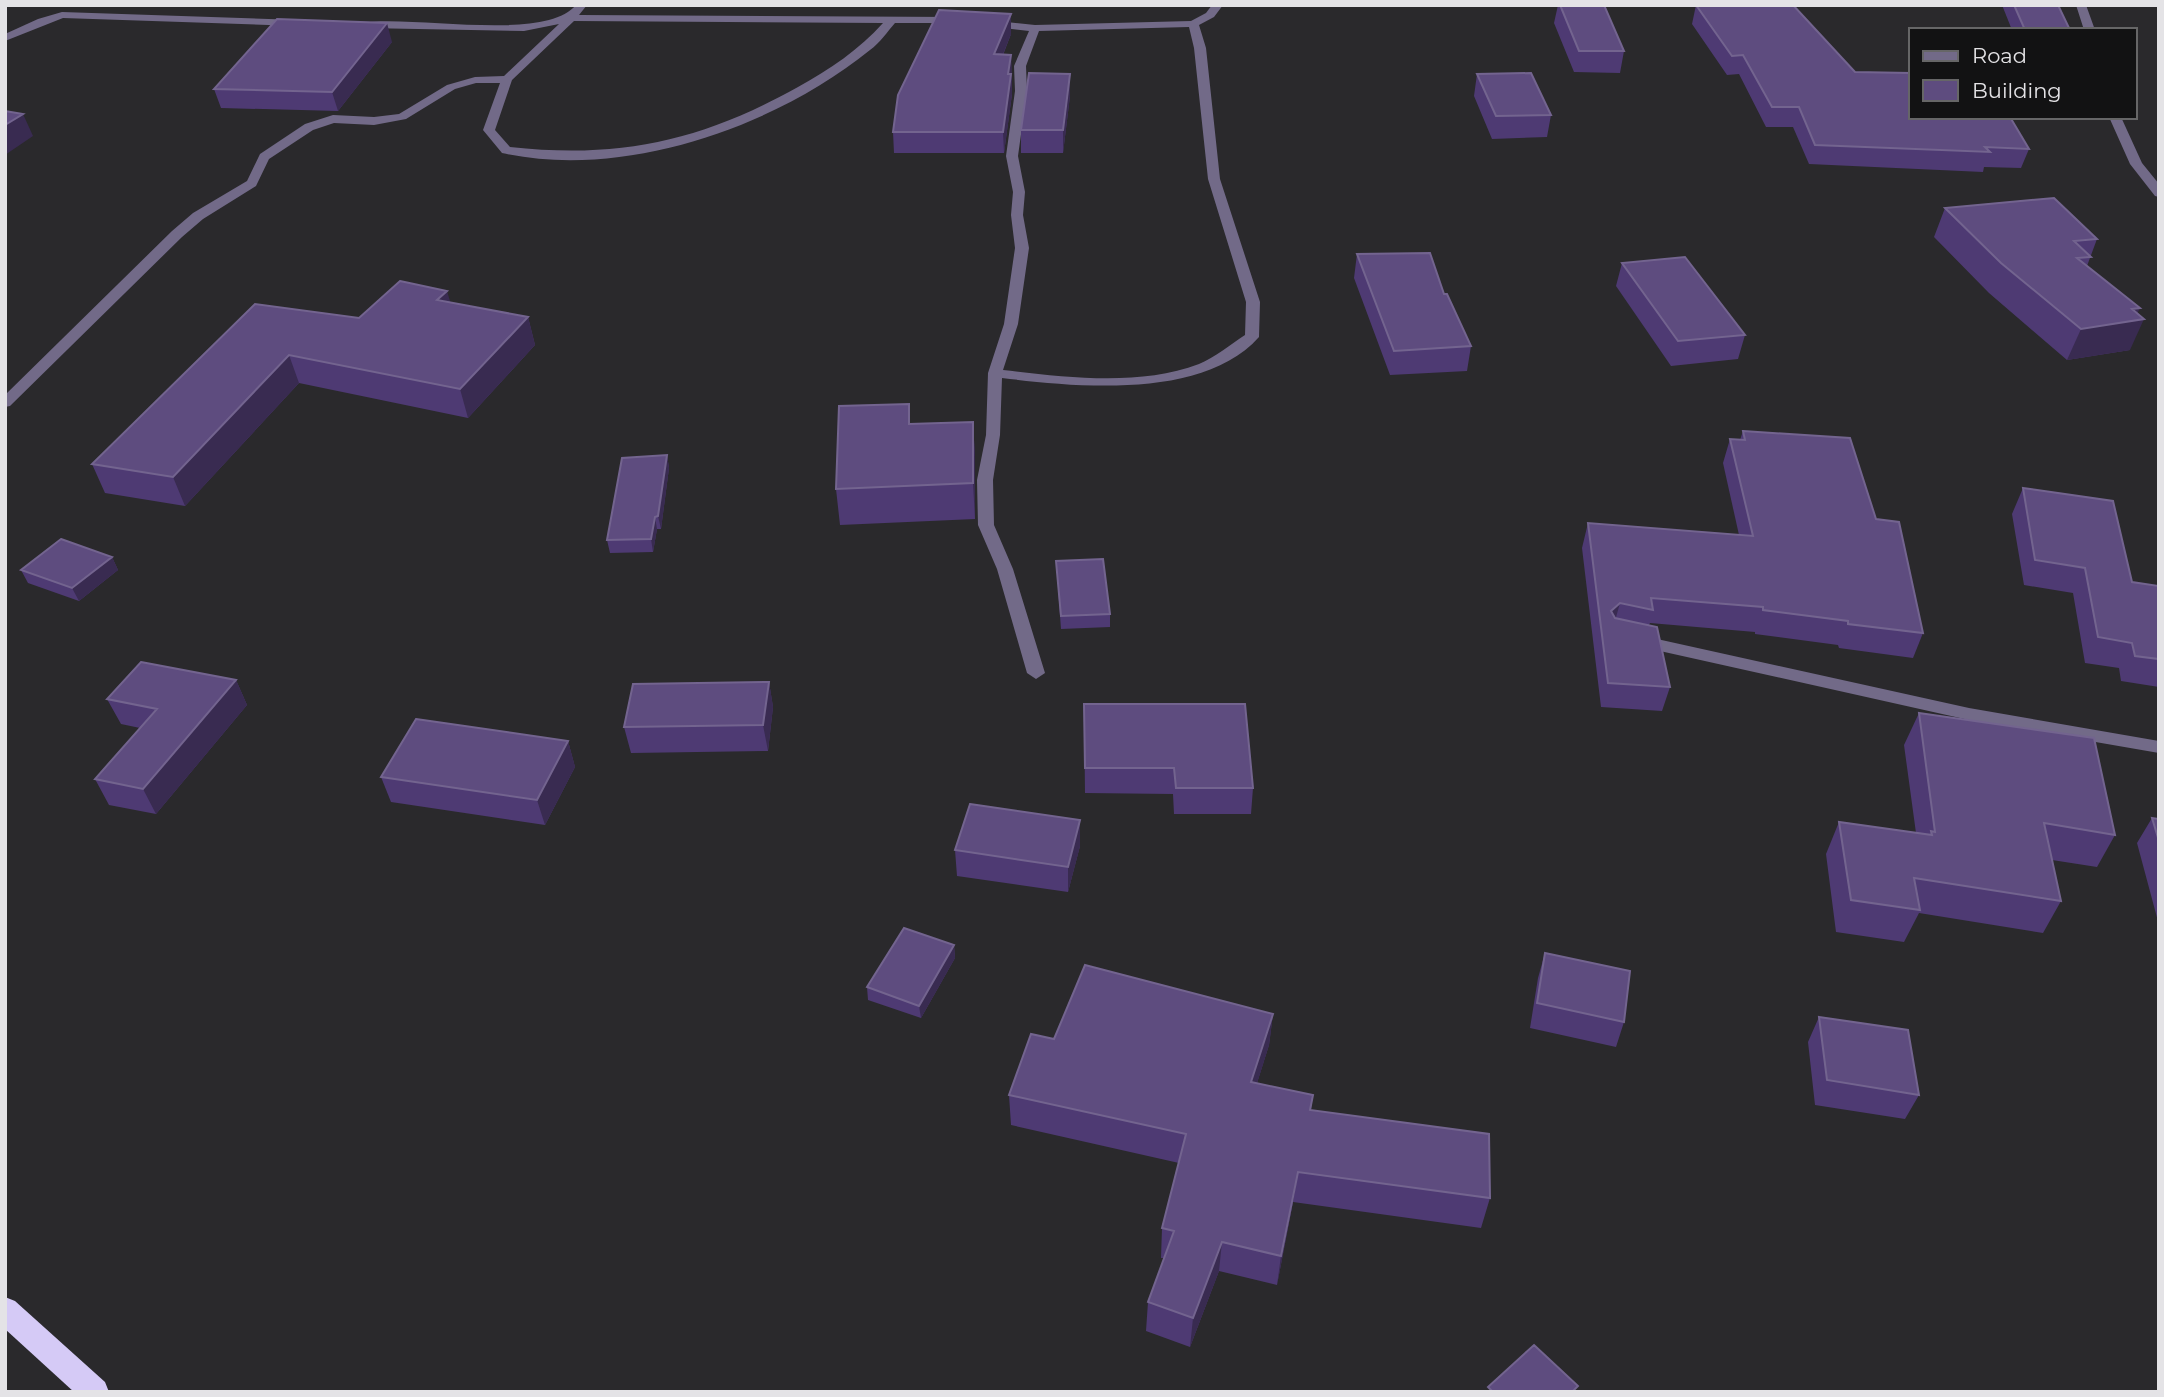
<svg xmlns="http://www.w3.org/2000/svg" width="2164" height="1397" font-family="Montserrat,sans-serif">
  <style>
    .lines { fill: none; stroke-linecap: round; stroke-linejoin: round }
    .minor { fill: #726a88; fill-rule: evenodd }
    .highway { fill: #d5caf6; fill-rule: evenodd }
    .wall { fill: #4e3a73 }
    .shaded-wall { fill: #392b51 }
    .building { fill: #5e4c7f; stroke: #73648f; stroke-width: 2 }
  </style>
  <rect width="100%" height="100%" fill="#2a292c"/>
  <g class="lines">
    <path class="minor" d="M 576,5 L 587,5 L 579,15 L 956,17 L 961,20 L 956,23 L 895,23 C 887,32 880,43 870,50 C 775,127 624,180 502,153 L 483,130 L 500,83 L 476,83 L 455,89 L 406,119 L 374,125 L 334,123 L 313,130 L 269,159 L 256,186 L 203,219 L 182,237 L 10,406 L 5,407 L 5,395 L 172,231 L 193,213 L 247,181 L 260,154 L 305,124 L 333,115 L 374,117 L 399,114 L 447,85 L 475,77 L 504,76 L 559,24 L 524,31 L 365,28 L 361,27 L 361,23 C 411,14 544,43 576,5 ZM 574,21 L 883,23 C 859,50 830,69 798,87 C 701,141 620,159 510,147 L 495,130 L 512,80 Z
      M 1212,5 L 1223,5 L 1214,17 L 1199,25 L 1206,48 L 1220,179 L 1260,302 L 1259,337 C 1203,400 1077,387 1002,378 L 1000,435 L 993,480 L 994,525 L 1013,569 L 1045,673 L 1036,679 L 1027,673 L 997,569 L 978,525 L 977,480 L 986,435 L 988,373 L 1004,324 L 1015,248 L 1011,215 L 1013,192 L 1006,156 L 1015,91 L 1014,66 L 1029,31 L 987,26 L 982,23 L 987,20 L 1035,25 L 1191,21 L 1206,13 ZM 1189,27 L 1194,48 L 1208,179 L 1246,302 L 1245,335 C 1230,345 1215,357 1199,364 C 1138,387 1065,377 1003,370 L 1018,324 L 1029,248 L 1023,215 L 1025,192 L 1018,156 L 1027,91 L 1026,66 L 1039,31 Z
      M 2076,5 L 2086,5 L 2095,30 L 2084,30 Z
      M 62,12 L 298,20 L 303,23 L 298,26 L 63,18 L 5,41 L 5,34 L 38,19 Z
      M 2109,117 L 2121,117 L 2142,163 L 2159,184 L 2159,197 L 2155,196 L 2130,164 Z
      M 1639,635 L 1969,708 L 2159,741 L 2159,753 L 1969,720 L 1633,645 L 1631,641 Z"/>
    <path class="highway" d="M 5,1297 L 15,1301 L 105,1382 L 109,1392 L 74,1392 L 5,1329 Z"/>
  </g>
  <path class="wall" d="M 1558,5 L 1604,5 L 1624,51 L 1620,73 L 1574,72 L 1554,23 Z
    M 1696,5 L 1855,72 L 2029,149 L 2021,168 L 1984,167 L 1983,172 L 1809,164 L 1793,127 L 1766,127 L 1739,74 L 1727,75 L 1692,24 Z
    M 2002,5 L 2058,5 L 2070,30 L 2012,30 Z
    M 1011,34 L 1003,55 L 1011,55 L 1012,94 L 1004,153 L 894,153 L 893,132 Z
    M 392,42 L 338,111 L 221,108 L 214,89 Z
    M 1477,74 L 1551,115 L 1547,137 L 1492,139 L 1474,96 Z
    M 1070,96 L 1063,153 L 1021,153 L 1021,130 Z
    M 1945,208 L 2097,239 L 2087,266 L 2130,350 L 2067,360 L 1989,293 L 1934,237 Z
    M 1357,254 L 1444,294 L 1471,346 L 1467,371 L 1390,375 L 1354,278 Z
    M 1622,263 L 1745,335 L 1738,359 L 1671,366 L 1616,286 Z
    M 451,303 L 528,317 L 535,345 L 468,418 L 299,383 L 185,506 L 105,493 L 92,464 L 255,304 L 359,318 Z
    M 909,404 L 910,424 L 973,422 L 975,457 L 975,519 L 840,525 L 836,489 Z
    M 1743,431 L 1876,519 L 1923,633 L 1913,658 L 1839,648 L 1838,645 L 1755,634 L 1755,632 L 1650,623 L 1649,625 L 1670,687 L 1662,711 L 1601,707 L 1582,548 L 1588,523 L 1739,535 L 1723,463 L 1730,439 L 1740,440 Z
    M 667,455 L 669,468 L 661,529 L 657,529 L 653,552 L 610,553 L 607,540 Z
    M 2023,488 L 2132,582 L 2159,586 L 2159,687 L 2121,681 L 2119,668 L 2085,663 L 2073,593 L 2024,585 L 2012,514 Z
    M 112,557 L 118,570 L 79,601 L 28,583 L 21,570 Z
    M 1056,561 L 1110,614 L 1110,627 L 1061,629 Z
    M 236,680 L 247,705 L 156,814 L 109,805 L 95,779 L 140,728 L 121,724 L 107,699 Z
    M 769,682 L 773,707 L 768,751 L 631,753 L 624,727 Z
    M 1084,704 L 1253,788 L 1251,814 L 1174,814 L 1173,794 L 1085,793 Z
    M 1919,713 L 2115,835 L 2097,867 L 2052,860 L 2061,901 L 2043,933 L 1919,913 L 1904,942 L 1836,932 L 1826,854 L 1839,822 L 1916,833 L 1904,745 Z
    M 568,741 L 575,767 L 545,825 L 391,802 L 381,777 Z
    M 2152,818 L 2159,819 L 2159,925 L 2137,843 Z
    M 1080,820 L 1080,846 L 1068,892 L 957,876 L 955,850 Z
    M 954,945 L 955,958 L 921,1018 L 868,1000 L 867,987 Z
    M 1545,953 L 1624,1022 L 1616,1047 L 1530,1028 L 1538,978 Z
    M 1273,1014 L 1269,1045 L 1257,1083 L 1313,1095 L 1311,1110 L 1490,1198 L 1481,1228 L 1293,1202 L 1277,1285 L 1219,1271 L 1190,1347 L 1146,1331 L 1148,1302 L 1164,1258 L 1161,1258 L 1162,1228 L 1179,1163 L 1011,1125 L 1009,1095 L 1054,1039 Z
    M 1819,1017 L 1919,1095 L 1905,1119 L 1815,1105 L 1808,1042 Z"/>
  <path class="shaded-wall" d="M 1011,14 L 1011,34 L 995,74 L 994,54 Z
    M 387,23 L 392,42 L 338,111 L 332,92 Z
    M 1011,55 L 1012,94 L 1004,153 L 1003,132 L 1008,74 Z
    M 1070,74 L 1070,96 L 1063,153 L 1063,130 Z
    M 23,114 L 33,136 L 5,155 L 5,125 Z
    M 447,291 L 455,318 L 437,300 Z
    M 2140,308 L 2134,320 L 2144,319 L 2130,350 L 2067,360 L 2081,329 L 2132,309 Z
    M 528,317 L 535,345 L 468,418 L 460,389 Z
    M 289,355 L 299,383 L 185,506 L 173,477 Z
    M 973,422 L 975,457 L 975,519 L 973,483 Z
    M 667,455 L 669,468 L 661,529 L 658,516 Z
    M 655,517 L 657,529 L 653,552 L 651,539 Z
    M 112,557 L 118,570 L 79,601 L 72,588 Z
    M 1620,603 L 1613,628 L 1611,611 Z
    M 236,680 L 247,705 L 156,814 L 143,789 Z
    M 769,682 L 773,707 L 768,751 L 763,725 Z
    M 568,741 L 575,767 L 545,825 L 537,800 Z
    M 1080,820 L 1080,846 L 1068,892 L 1068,867 Z
    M 954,945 L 955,958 L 921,1018 L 919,1006 Z
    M 1273,1014 L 1269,1045 L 1248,1112 L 1251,1082 Z
    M 1298,1172 L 1293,1202 L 1277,1285 L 1281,1256 Z
    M 1222,1242 L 1219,1271 L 1190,1347 L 1193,1318 Z"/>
  <path class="building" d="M 1560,5 L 1604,5 L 1624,51 L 1579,51 Z
    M 1696,5 L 1793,5 L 1855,72 L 1910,73 L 1910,117 L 2010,117 L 2029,149 L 1985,147 L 1990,152 L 1815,145 L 1799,107 L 1772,107 L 1743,55 L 1732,56 Z
    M 2014,5 L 2058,5 L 2070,30 L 2025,30 Z
    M 939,10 L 1011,14 L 994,54 L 1011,55 L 1008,74 L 1011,74 L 1003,132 L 893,132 L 898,95 Z
    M 277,19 L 387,23 L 332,92 L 214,89 Z
    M 1029,73 L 1070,74 L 1063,130 L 1021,130 Z
    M 1531,73 L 1551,115 L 1496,116 L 1477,74 Z
    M 5,111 L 23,114 L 5,125 Z
    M 2054,198 L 2097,239 L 2074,241 L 2091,257 L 2077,258 L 2140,308 L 2132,309 L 2144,319 L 2081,329 L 2001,263 L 1945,208 Z
    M 1430,253 L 1444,294 L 1447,294 L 1471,346 L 1394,351 L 1357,254 Z
    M 1685,257 L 1745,335 L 1678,341 L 1622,263 Z
    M 400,281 L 447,291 L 437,300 L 528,317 L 460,389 L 289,355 L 173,477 L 92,464 L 255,304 L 359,318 Z
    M 909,404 L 909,424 L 973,422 L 973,483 L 836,489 L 839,406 Z
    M 1743,431 L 1850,438 L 1876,519 L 1899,522 L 1923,633 L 1848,624 L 1848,621 L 1763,610 L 1763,607 L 1651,598 L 1653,610 L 1620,603 L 1611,611 L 1615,618 L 1657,627 L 1670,687 L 1608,683 L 1588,523 L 1753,536 L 1730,439 L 1745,440 Z
    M 667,455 L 658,516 L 655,517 L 651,539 L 607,540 L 622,458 Z
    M 2023,488 L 2113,501 L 2132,582 L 2159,586 L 2159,659 L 2135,656 L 2132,643 L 2098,637 L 2085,568 L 2035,560 Z
    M 61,539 L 112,557 L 72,588 L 21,570 Z
    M 1103,559 L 1110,614 L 1061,616 L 1056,561 Z
    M 141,662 L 236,680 L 143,789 L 95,779 L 157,709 L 107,699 Z
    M 769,682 L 763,725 L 624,727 L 633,684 Z
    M 1084,704 L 1245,704 L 1253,788 L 1176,788 L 1174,768 L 1085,768 Z
    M 1919,713 L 2094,738 L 2115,835 L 2044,823 L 2061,901 L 1914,878 L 1920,910 L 1851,900 L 1839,822 L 1932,835 L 1931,831 L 1935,832 Z
    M 416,719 L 568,741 L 537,800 L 381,777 Z
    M 970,804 L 1080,820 L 1068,867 L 955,850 Z
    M 2152,818 L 2159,819 L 2159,841 Z
    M 904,928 L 954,945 L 919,1006 L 867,987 Z
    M 1545,953 L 1630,971 L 1624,1022 L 1537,1003 Z
    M 1085,965 L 1273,1014 L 1251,1082 L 1313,1095 L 1310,1110 L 1489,1134 L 1490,1198 L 1298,1172 L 1281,1256 L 1222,1242 L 1193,1318 L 1148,1302 L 1174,1231 L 1162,1228 L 1186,1134 L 1009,1095 L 1031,1034 L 1054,1039 Z
    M 1819,1017 L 1908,1030 L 1919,1095 L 1827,1080 Z
    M 1534,1345 L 1578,1386 L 1572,1392 L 1493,1392 L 1488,1387 Z"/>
  <rect width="2164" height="1397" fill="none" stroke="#e4e3e6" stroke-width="14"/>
  <rect x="1909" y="28" width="228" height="91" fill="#121213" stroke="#666667" stroke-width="2"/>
  <rect x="1923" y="51" width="35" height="10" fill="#726a88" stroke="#666667" stroke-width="2"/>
  <text x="1972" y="63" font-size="21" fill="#e4e3e6">Road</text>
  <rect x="1923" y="80" width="35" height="21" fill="#5e4c7f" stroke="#666667" stroke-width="2"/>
  <text x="1972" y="98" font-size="21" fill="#e4e3e6">Building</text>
</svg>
